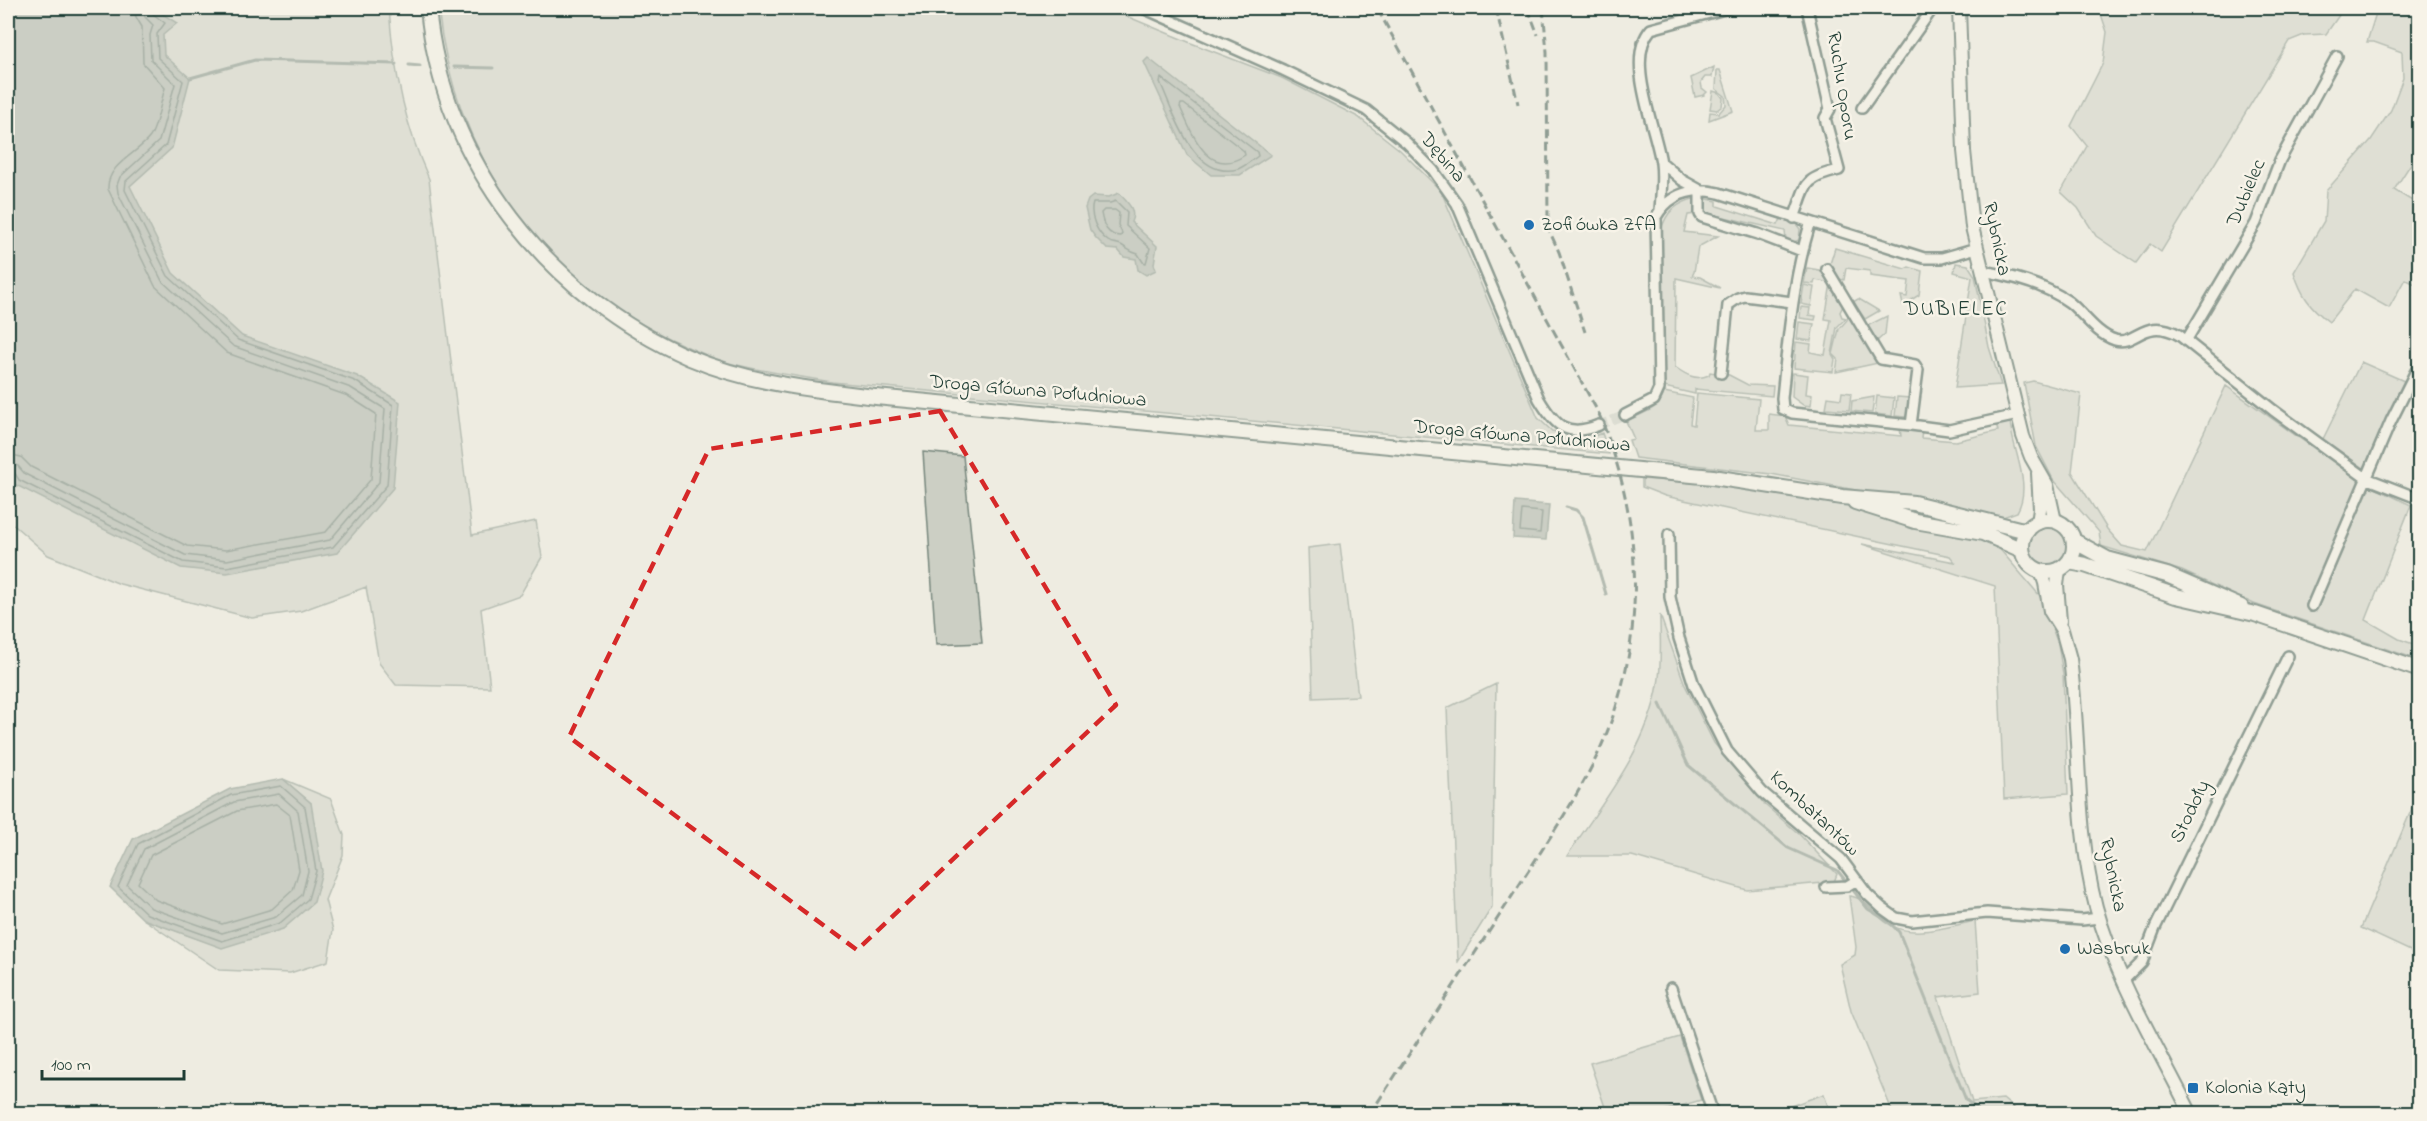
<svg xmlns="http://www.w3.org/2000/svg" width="2427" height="1121" font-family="'Indie Flower',sans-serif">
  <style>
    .green { fill: #cccfc4; stroke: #76867c; stroke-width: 1.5 }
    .water { fill: #9fa99f; stroke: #6c7e74; stroke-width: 1.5 }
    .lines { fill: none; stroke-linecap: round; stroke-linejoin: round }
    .shore { stroke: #52685f; stroke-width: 1.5 }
    .stream { stroke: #6c7e74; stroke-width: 3 }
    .minor-tunnel { stroke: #c5c9be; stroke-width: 9; stroke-dasharray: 9 4.5; stroke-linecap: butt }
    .minor-casing { stroke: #1f3d34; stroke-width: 14 }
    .tertiary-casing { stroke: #1f3d34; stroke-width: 16 }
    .secondary-casing { stroke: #1f3d34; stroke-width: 18 }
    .minor { stroke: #f7f3e8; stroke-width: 9 }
    .tertiary { stroke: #f7f3e8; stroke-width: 12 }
    .secondary { stroke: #f7f3e8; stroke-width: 14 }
    .rail { stroke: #1f3d34; stroke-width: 3; stroke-dasharray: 9 4.5; stroke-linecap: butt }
    .marked { fill: none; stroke: #d62828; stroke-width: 4.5; stroke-dasharray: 12 8; stroke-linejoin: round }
    .poi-dot { fill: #1f6fb2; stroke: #f7f3e8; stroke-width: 2 }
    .labels { text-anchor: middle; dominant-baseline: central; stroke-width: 5; stroke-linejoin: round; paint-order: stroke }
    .street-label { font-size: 20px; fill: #1f3d34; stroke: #f7f3e8 }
    .poi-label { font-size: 20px; fill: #1f3d34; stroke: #f7f3e8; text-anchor: start }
    .neighbourhood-label { font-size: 21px; letter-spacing: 1.5px; fill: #1f3d34; stroke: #f7f3e8 }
  </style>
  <rect width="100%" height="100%" fill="#eeece1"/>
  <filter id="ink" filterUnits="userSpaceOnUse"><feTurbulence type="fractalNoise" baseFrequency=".0167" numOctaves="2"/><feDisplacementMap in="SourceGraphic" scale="12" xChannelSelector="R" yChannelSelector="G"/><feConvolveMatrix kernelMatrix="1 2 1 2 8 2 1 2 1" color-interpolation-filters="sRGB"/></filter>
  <g filter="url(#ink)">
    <path class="green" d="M 8,8 L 389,8 C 393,67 404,124 429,179 L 472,535 L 536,521 L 542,557 L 520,595 L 481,609 L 490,687 L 396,685 L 379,663 L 366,587 L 301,611 L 252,618 L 120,584 L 48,555 L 8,520 Z
      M 438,8 L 1107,8 L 1191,43 L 1282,78 L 1358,117 L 1400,150 L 1441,191 L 1538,418 L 1552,431 L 1589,438 L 1602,433 L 1609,454 L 832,382 C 799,376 765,372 733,364 C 712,359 690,348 670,339 C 538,276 454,152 438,8 Z
      M 2091,8 L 2344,8 L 2326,34 L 2304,35 L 2289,41 L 2161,252 L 2150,244 L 2136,263 L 2096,236 L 2078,208 L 2061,192 L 2087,146 L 2071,126 L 2103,63 L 2107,32 L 2100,11 Z
      M 2382,8 L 2419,8 L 2419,151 L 2394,190 L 2419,205 L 2419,286 L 2405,279 L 2389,308 L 2355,289 L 2329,322 C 2310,307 2301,295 2294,272 L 2324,221 L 2326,191 L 2371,140 L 2391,110 L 2403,78 L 2402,52 L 2374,42 L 2367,42 L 2376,13 Z
      M 1714,67 L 1712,77 L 1705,77 L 1701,82 L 1702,88 L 1707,92 L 1704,95 L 1695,97 L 1691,78 Z
      M 1717,70 L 1720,70 L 1733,111 L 1709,120 L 1710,112 L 1719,113 L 1726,105 L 1725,96 L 1716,89 Z
      M 1713,91 L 1719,93 L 1723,98 L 1722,106 L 1717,110 L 1710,109 Z
      M 1696,198 L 1697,214 L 1688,215 L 1684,232 L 1718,236 L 1698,247 L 1694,272 L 1692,276 L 1700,277 L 1720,288 L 1676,278 L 1675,367 C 1686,375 1696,381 1709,375 L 1710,372 L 1729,375 L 1748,385 L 1773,386 L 1772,396 L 1695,389 L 1695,394 L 1664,387 L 1661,231 C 1666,211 1677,203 1696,198 Z
      M 1703,198 L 1717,201 L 1717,206 L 1778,225 L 1781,219 L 1796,224 L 1800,229 L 1799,240 L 1794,242 L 1786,240 L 1785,231 L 1707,213 L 1704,211 Z
      M 1835,248 L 1905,269 L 1909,267 L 1922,271 L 1919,295 L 1903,305 L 1901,296 L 1907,297 L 1909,281 L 1870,276 L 1870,271 L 1846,268 L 1844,280 L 1838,279 L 1829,267 Z
      M 1956,263 L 1968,265 L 1975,276 L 1989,347 L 2001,385 L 1955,388 L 1972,277 L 1954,272 Z
      M 1807,268 L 1825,271 L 1844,304 L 1840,312 L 1842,317 L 1846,318 L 1837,327 L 1832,354 L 1835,359 L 1833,372 L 1794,368 L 1796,342 L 1811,344 L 1810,352 L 1825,355 L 1831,320 L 1825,319 L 1831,283 L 1815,280 L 1814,284 L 1804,283 Z
      M 1804,285 L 1814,287 L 1811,306 L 1801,304 Z
      M 1858,299 L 1859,299 L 1879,311 L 1865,319 L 1853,302 Z
      M 1801,307 L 1810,308 L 1809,315 L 1816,316 L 1815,320 L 1800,318 Z
      M 1849,313 L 1878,363 L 1836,372 L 1838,359 L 1833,354 L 1839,329 L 1847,320 Z
      M 1887,316 L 1885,334 L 1877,341 L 1867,326 Z
      M 1799,322 L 1814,324 L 1811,341 L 1797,339 Z
      M 2361,362 L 2404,381 L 2364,468 L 2323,439 Z
      M 1793,373 L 1808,375 L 1806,394 L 1812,395 L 1811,406 L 1803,405 L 1792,397 Z
      M 2033,381 L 2081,394 L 2072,472 L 2107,529 L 2122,546 L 2147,552 L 2226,386 L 2359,480 L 2411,505 L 2366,620 L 2399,639 L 2419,646 L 2419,660 L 2254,604 L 2182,571 L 2101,546 L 2099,532 L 2053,479 L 2036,446 L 2024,383 Z
      M 1664,392 L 1693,398 L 1690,424 L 1694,425 L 1697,393 L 1759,399 L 1756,430 L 1769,430 L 1769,414 L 1785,416 L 1789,425 L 1901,436 L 1900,428 L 1922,430 L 1921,438 L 1956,441 L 1998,431 L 1996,423 L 2010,421 C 2012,450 2033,485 2017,512 L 2003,517 L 1912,497 L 1866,492 L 1771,474 L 1635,458 L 1629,440 L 1634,439 L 1626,421 C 1640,414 1661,410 1664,392 Z
      M 1842,392 L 1851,393 L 1849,410 L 1826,408 L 1828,397 L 1841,399 Z
      M 1877,396 L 1894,398 L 1892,416 L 1875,414 Z
      M 1874,397 L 1872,413 L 1851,411 L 1852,401 Z
      M 1897,397 L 1910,398 L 1906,417 L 1895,416 Z
      M 923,452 L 963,456 L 982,643 L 936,645 Z
      M 1642,479 L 1723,485 L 1771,494 L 1813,497 L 1986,537 L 1997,546 L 2040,596 L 2058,644 L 2063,674 L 2068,794 L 2004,799 L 1995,586 L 1862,544 L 1955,562 L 1950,556 L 1665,496 L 1642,487 Z
      M2029 546a19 19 0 1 1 38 0a19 19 0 1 1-38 0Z
      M 1340,544 L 1358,696 L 1313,698 L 1308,548 Z
      M 1660,615 L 1685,685 L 1714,743 L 1765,805 L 1799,834 L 1837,874 L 1834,882 L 1747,890 L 1632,856 L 1567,856 C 1602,803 1647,749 1658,685 C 1662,663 1660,638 1660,615 Z
      M 1496,684 L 1492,907 L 1458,962 L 1447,708 Z
      M 283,779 L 331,799 L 344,835 L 343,855 L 325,900 L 333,930 L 328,961 L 290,973 L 219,970 L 143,919 L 222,947 L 311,803 Z
      M 2419,792 L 2420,955 L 2419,955 L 2361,928 Z
      M 1849,896 C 1865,897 1874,914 1887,923 C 1912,940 1948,926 1975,921 L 1980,992 L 1938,997 L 1972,1102 L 2003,1099 L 2020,1113 L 1893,1113 L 1851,1011 L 1840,964 L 1855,955 L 1856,947 Z
      M 1680,1037 L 1701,1100 L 1657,1113 L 1607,1113 L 1590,1063 Z
      M 1824,1094 L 1830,1113 L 1771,1113 Z"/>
    <path class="water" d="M 8,8 L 153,8 L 177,23 L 163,35 L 164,55 L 190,78 L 172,148 L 130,186 L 173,273 L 242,336 L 357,376 L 400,402 L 393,488 L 337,553 L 227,573 L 181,568 L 14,484 L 8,472 Z
      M 1148,58 L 1271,155 L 1240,175 L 1211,175 L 1187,155 L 1144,62 Z
      M 1119,193 C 1127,202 1137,210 1131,222 L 1157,246 L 1154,264 L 1156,270 L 1146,275 L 1138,270 L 1136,259 L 1124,257 L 1118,250 L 1107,249 L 1096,238 L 1090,230 L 1085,208 L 1088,200 L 1093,196 L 1109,197 Z
      M 1515,502 L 1549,505 L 1546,540 L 1513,538 Z
      M 283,779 L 311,803 L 322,871 L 314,902 L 283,929 L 222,948 L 143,919 L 110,887 L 133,839 L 230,789 Z"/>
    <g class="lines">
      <path class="shore" d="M 1161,78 L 1257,152 L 1258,156 C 1252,160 1244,167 1238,169 C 1193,181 1174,112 1160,82 Z
        M 1181,104 L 1184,104 L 1244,151 L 1245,155 C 1208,180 1192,133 1180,107 Z
        M 1116,201 L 1127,212 L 1126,226 L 1150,248 L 1146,263 L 1143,262 L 1138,254 C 1130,252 1128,249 1121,245 C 1117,243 1112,244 1108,241 C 1097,233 1089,216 1093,203 L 1110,203 Z
        M 1104,210 L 1115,210 L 1119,213 L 1118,225 L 1122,233 L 1121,236 C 1107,236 1103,225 1101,213 Z
        M 8,454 L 21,457 L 31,467 L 187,546 L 226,550 L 326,532 L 371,479 L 376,414 L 348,396 L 227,353 L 155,286 L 108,189 C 107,164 137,154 150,137 C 157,127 161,100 165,88 L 143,63 L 142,27 L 136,17 L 134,8
        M 8,463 L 18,466 L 25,474 L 185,555 L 227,560 L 330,540 L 379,482 L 385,409 L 351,388 L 233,346 L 162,281 L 118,193 L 117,185 L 120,177 L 159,141 L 175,84 L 151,60 L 150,35 L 153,25 L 145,17 L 143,8
        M 8,471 L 14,472 L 19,480 L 183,562 L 227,567 L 333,547 L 387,485 L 393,405 L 355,381 L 238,340 L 168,276 L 125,190 L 126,181 L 166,145 L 183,81 L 158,58 L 157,34 L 165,23 L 153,14 L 151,8
        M 1522,510 L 1542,512 L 1540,533 L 1520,531 Z
        M 281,786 L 305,807 L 316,871 L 308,899 L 280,923 L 222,941 L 147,914 L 118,887 L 138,844 L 231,795 Z
        M 279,794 L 298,811 L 308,871 L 302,895 L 276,917 L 222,933 L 151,908 L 127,885 L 144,849 L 234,802 Z
        M 276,804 L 290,815 L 299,870 L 293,890 L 272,909 L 222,924 L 156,900 L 138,883 L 151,855 L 237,811 Z"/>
      <path class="stream" d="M 409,65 L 420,66
        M 454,67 L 493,68
        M 190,78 L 255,60 L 396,64
        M 1566,507 L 1576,510 L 1583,517 L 1606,594
        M 1660,704 L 1688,765 L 1788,848 L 1837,870 L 1868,909 L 1889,922 L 1899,932 L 1966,1100 L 1983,1114"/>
      <path class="minor-tunnel" d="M 1599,425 L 1625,415"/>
      <g class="minor-casing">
        <path id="minor" d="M 1143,8 L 1283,70 L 1366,110 L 1407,143 L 1433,170 L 1457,204 L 1539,399 C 1555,426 1567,438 1599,425
          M 1862,108 L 1933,8
          M 1661,162 L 1682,180 L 1700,190 L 1700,214 L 1702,217 L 1758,234 L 1802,251
          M 1660,210 C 1661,194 1663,178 1661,163 C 1656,128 1624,59 1651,29 L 1728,8
          M 1794,218 C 1807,185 1801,179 1839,170 L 1825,118 L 1830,109 L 1807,8
          M 1810,224 C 1793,280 1788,339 1782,398 L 1783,409 L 1792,413 L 1911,425 L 1918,370 L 1915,365 L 1881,359 L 1827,269
          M 1983,271 C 2012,276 2044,284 2069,302 C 2083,313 2096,334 2115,340 C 2136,346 2144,316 2179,335 L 2273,410 L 2366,478 L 2420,499
          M 2186,341 L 2256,223 L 2280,160 L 2337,56
          M 1721,373 L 1728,305 L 1738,298 L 1745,296 L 1792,302
          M 1625,415 L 1654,400 L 1659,389 L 1656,217 C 1670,193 1693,187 1719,193 L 1924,258 L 1942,258 L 1977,248
          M 1911,425 L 1949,430 L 2018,415
          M 1669,534 L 1670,597 L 1679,638 L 1694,685 L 1727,751 L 1762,792 L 1841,859 L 1867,894 L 1882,908 L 1896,918 L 1912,921 L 1987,913 L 2082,920 L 2099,918
          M 2312,606 L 2391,421 L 2420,363
          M 1826,887 L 1847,886 L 1857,880
          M 2124,980 L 2142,962 L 2155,928 L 2288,656
          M 1671,988 L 1713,1114
          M 2418,1114 L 2420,1110"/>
      </g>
      <g class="tertiary-casing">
        <path id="tertiary" d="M 1959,8 L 1964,151 L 1972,227 L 2023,436 L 2031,457 L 2047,485 L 2055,521
          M 2038,523 L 2040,509 L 2038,473
          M 2059,570 L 2057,585 L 2060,621
          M 2041,571 L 2045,583 L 2050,611 L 2062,630 L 2070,659 C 2081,741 2075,827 2096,907 C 2116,980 2158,1047 2191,1114"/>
      </g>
      <g class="secondary-casing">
        <path id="secondary" d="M 428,8 C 442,162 550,297 690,358 C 749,383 814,390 876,397 L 1713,477 L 1842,497 L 1914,503 L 2019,529 L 2028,530
          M 1855,502 L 1915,521 L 1983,533 L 2022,550
          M2022 546a26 26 0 1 1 52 0a26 26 0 1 1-52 0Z
          M 2074,541 L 2107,559 L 2167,575 L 2241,607
          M 2069,562 L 2085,565 L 2176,596 L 2255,614 L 2420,670"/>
      </g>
      <use href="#minor" class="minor"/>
      <use href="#tertiary" class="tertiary"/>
      <use href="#secondary" class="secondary"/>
      <path class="rail" d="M 1437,8 L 1442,18
        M 1457,8 L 1459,13
        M 1496,8 L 1518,104
        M 1528,8 L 1538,35
        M 1543,8 L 1547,52 L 1548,228 L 1559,252 L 1585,332
        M 1370,1114 C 1416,1044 1461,974 1507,904 C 1536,858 1568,813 1593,764 C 1648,653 1647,525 1598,412 L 1377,8"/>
    </g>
  </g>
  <path d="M0 0H2427V1121H0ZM 940,411 L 1116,705 L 857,950 L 569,737 L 709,449 Z" fill="#eeece1" fill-opacity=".55" fill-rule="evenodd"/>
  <path class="marked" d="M 940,411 L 1116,705 L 857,950 L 569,737 L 709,449 Z"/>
  <g class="poi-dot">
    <circle cx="1529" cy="225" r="6"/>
    <circle cx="2065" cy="949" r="6"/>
    <rect x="2187" y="1082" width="12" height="12" rx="3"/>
  </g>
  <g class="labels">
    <g class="street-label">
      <text transform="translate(1841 86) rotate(81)">Ruchu Oporu</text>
      <text transform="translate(1442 158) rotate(50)">Dębina</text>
      <text transform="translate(2247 193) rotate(-67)">Dubielec</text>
      <text transform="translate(1996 239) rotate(78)">Rybnicka</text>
      <text transform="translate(1038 392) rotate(5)">Droga Główna Południowa</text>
      <text transform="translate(1522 437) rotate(5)">Droga Główna Południowa</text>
      <text transform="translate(2191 812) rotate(-64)">Stodoły</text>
      <text transform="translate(1814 814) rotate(43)">Kombatantów</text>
      <text transform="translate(2112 875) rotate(79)">Rybnicka</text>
    </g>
    <g class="poi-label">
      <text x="1541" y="225">Zofiówka ZfA</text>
      <text x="2077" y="949">Wasbruk</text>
      <text x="2205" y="1088">Kolonia Kąty</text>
    </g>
    <g class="neighbourhood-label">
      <text x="1956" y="310">DUBIELEC</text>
    </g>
  </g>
  <rect width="2427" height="1121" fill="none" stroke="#f7f3e8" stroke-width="30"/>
  <rect x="15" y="15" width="2397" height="1091" fill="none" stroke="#1f3d34" stroke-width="2" filter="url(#ink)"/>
  <path d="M42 1070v9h142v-9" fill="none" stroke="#1f3d34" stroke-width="3"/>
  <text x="51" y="1070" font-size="18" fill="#1f3d34" stroke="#f7f3e8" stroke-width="4.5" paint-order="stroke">100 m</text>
</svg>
